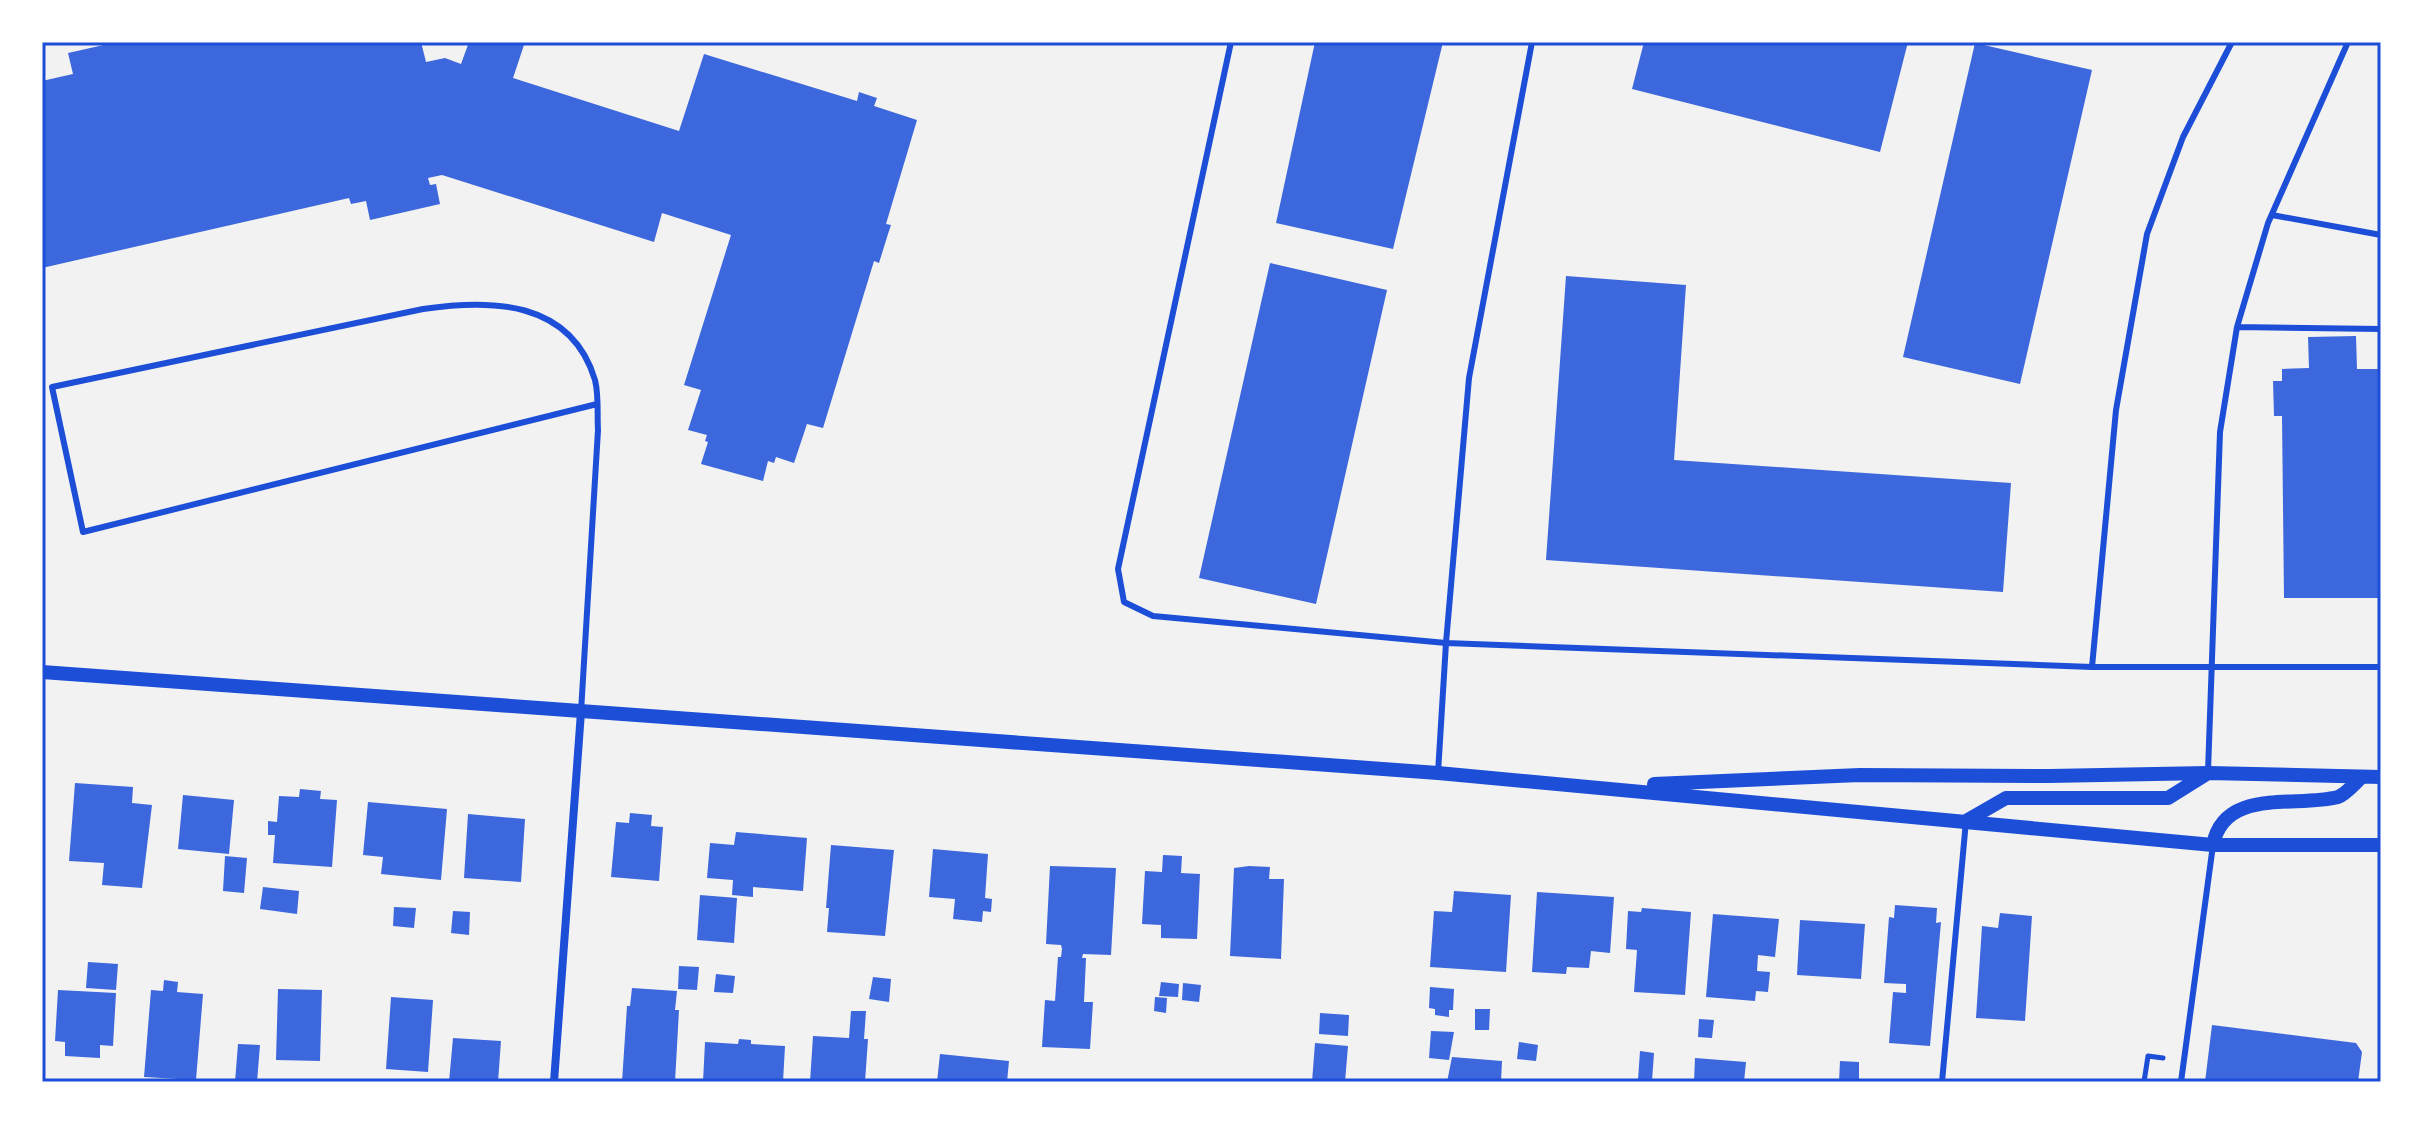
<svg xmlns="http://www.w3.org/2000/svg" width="2423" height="1124" font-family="'Exo 2',sans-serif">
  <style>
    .building { fill: #3d67dc }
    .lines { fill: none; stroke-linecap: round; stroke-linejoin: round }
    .path { stroke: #1d4ed8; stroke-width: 5 }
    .service { stroke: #1d4ed8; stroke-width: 6 }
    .minor { stroke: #1d4ed8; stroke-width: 8 }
    .tertiary { stroke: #1d4ed8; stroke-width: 14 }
    .neatline { fill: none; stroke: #1d4ed8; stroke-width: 3 }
  </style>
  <rect width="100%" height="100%" fill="#f2f2f2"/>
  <path class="building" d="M 117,42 L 421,42 L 426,62 L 445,58 L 461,64 L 469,42 L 525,42 L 513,78 L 679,131 L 704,54 L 857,101 L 859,92 L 877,98 L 874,106 L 917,120 L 886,224 L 891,225 L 888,234 L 879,263 L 874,261 L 823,428 L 807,424 L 794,463 L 776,457 L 774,463 L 768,461 L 763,481 L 701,464 L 708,442 L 705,441 L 707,435 L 688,430 L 701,390 L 684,385 L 731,235 L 662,213 L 654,242 L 442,175 L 428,178 L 430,185 L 436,184 L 440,204 L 370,220 L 366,201 L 351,204 L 349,198 L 42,268 L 42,81 L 73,74 L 68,53 Z
    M 1315,42 L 1443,42 L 1393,249 L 1276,223 Z
    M 1644,42 L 1908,42 L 1880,152 L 1632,89 Z
    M 1975,43 L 2092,70 L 2020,384 L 1903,357 Z
    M 1270,263 L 1387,290 L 1316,604 L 1199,578 Z
    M 1566,276 L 1686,285 L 1674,460 L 2011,483 L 2003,592 L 1546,560 Z
    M 2356,336 L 2357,369 L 2381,369 L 2381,598 L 2284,598 L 2282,416 L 2274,416 L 2273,381 L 2282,381 L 2282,369 L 2309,368 L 2308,337 Z
    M 75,783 L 133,787 L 132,803 L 152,805 L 142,888 L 102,885 L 104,863 L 69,861 Z
    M 300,789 L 321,791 L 320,799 L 337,800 L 332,867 L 273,863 L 275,835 L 268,835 L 268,821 L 277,822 L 279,796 L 299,797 Z
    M 183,795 L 234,800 L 229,854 L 178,849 Z
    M 368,802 L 447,809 L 441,880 L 381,874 L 383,857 L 363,855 Z
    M 630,813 L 652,815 L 651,826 L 663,827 L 659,881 L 611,877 L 616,822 L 629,823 Z
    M 468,814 L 525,819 L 521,882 L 464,878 Z
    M 736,832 L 807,838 L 803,891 L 753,887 L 753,897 L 732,895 L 733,880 L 707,878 L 710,843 L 734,845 Z
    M 831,845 L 894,850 L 885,936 L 827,932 L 829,908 L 826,908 Z
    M 933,849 L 988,854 L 985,898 L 992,899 L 991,912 L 983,911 L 982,922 L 953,919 L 955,899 L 929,897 Z
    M 1163,855 L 1182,856 L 1181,873 L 1200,874 L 1197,939 L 1161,938 L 1161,925 L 1142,924 L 1145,871 L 1162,872 Z
    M 225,856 L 247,858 L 244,893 L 223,891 Z
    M 1050,866 L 1116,868 L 1111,955 L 1083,954 L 1082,958 L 1086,958 L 1084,1002 L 1093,1002 L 1090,1049 L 1042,1047 L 1045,1000 L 1055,1001 L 1058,957 L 1061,957 L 1062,949 L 1061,945 L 1046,944 Z
    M 1249,866 L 1270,867 L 1269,879 L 1284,879 L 1281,959 L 1230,956 L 1234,868 Z
    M 263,887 L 299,891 L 297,914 L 260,909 Z
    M 1454,891 L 1511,895 L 1506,972 L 1430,967 L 1434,911 L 1452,912 Z
    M 1537,892 L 1614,897 L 1610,953 L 1591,951 L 1589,968 L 1567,967 L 1566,974 L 1532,972 Z
    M 700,895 L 737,898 L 734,943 L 697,940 Z
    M 1895,905 L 1937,908 L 1936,923 L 1941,922 L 1930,1046 L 1889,1043 L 1893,992 L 1906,993 L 1906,984 L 1884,983 L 1889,917 L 1894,918 Z
    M 394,907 L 416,908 L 414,928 L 393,926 Z
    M 1642,908 L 1691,912 L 1685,995 L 1634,992 L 1637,950 L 1626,949 L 1628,911 L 1641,912 Z
    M 453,911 L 470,912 L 469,935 L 451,933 Z
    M 2000,913 L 2032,916 L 2025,1021 L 1976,1018 L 1982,926 L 1998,928 Z
    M 1713,914 L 1779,919 L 1775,957 L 1758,955 L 1757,971 L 1770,972 L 1768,992 L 1756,991 L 1755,1001 L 1706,997 Z
    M 1800,920 L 1865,924 L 1861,979 L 1797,975 Z
    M 88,962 L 118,964 L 116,990 L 86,988 Z
    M 679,966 L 699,967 L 697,990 L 678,989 Z
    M 716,974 L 735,976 L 733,993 L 714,992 Z
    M 873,977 L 891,979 L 889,1002 L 869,999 Z
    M 164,980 L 178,982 L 177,992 L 203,994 L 196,1080 L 144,1077 L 151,990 L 163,991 Z
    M 1161,982 L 1179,984 L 1178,997 L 1159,996 Z
    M 1183,983 L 1201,985 L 1199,1002 L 1182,1000 Z
    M 1430,987 L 1454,989 L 1453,1010 L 1449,1010 L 1449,1017 L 1435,1015 L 1435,1009 L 1429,1008 Z
    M 632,988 L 677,991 L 675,1010 L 679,1010 L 675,1082 L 622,1082 L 627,1006 L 630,1006 Z
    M 278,989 L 322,990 L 320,1061 L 276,1060 Z
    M 58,990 L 116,993 L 113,1046 L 100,1045 L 100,1058 L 65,1056 L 65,1042 L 55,1041 Z
    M 391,997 L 433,1000 L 428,1072 L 386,1069 Z
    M 1155,997 L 1167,998 L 1166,1013 L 1154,1011 Z
    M 1475,1009 L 1490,1009 L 1489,1030 L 1475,1030 Z
    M 851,1011 L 866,1011 L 864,1039 L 868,1039 L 865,1082 L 810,1082 L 813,1036 L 849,1038 Z
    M 1320,1013 L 1349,1015 L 1348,1036 L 1319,1034 Z
    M 1699,1019 L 1714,1020 L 1712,1038 L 1698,1037 Z
    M 2212,1025 L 2356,1043 L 2362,1052 L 2358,1082 L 2205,1082 Z
    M 1431,1031 L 1454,1032 L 1449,1060 L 1429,1058 Z
    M 453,1038 L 501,1041 L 498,1082 L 449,1082 Z
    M 739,1039 L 751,1040 L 751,1044 L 785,1046 L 783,1082 L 703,1082 L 705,1042 L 738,1044 Z
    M 1519,1042 L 1538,1045 L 1536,1061 L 1517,1059 Z
    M 1315,1043 L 1348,1046 L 1345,1082 L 1312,1082 Z
    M 238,1044 L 260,1045 L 257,1082 L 235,1082 Z
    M 1640,1051 L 1654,1053 L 1652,1081 L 1638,1080 Z
    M 940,1054 L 1009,1061 L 1007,1082 L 937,1082 Z
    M 1452,1057 L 1502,1061 L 1501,1082 L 1447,1082 Z
    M 1695,1058 L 1746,1062 L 1744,1082 L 1694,1082 Z
    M 1840,1061 L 1859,1062 L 1859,1082 L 1839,1082 Z"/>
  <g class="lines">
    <path class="path" d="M 2144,1082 L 2148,1056 L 2163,1058"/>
    <path class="service" d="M 1231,42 L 1118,569 L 1124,602 L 1153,616 L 1446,643 L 2092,667 L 2381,667
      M 2272,215 L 2381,235
      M 2237,327 L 2381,329
      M 2092,667 L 2116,410 L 2147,234 L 2183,137 L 2232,42
      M 581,712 L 598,430 C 597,414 599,396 595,380 C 571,300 491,299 423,309 L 52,387 L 83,532 L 597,404
      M 2208,772 L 2220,432 L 2237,327 L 2268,223 L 2348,42
      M 1438,773 L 1446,643 L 1469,378 L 1532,42
      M 1942,1082 L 1966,821
      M 2181,1082 L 2213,845"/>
    <path class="minor" d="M 554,1082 L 581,712"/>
    <path class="tertiary" d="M 42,672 L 1438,773 L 2213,845 L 2381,845
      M 1654,784 L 1860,775 L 2049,776 L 2208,773 L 2381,777
      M 1966,821 L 2006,798 L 2168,798 L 2208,773
      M 2213,845 C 2224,787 2297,808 2338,797 C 2346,794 2355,783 2362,777"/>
  </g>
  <rect width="2423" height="1124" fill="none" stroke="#ffffff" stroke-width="88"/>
  <rect x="44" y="44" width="2335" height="1036" class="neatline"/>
</svg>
